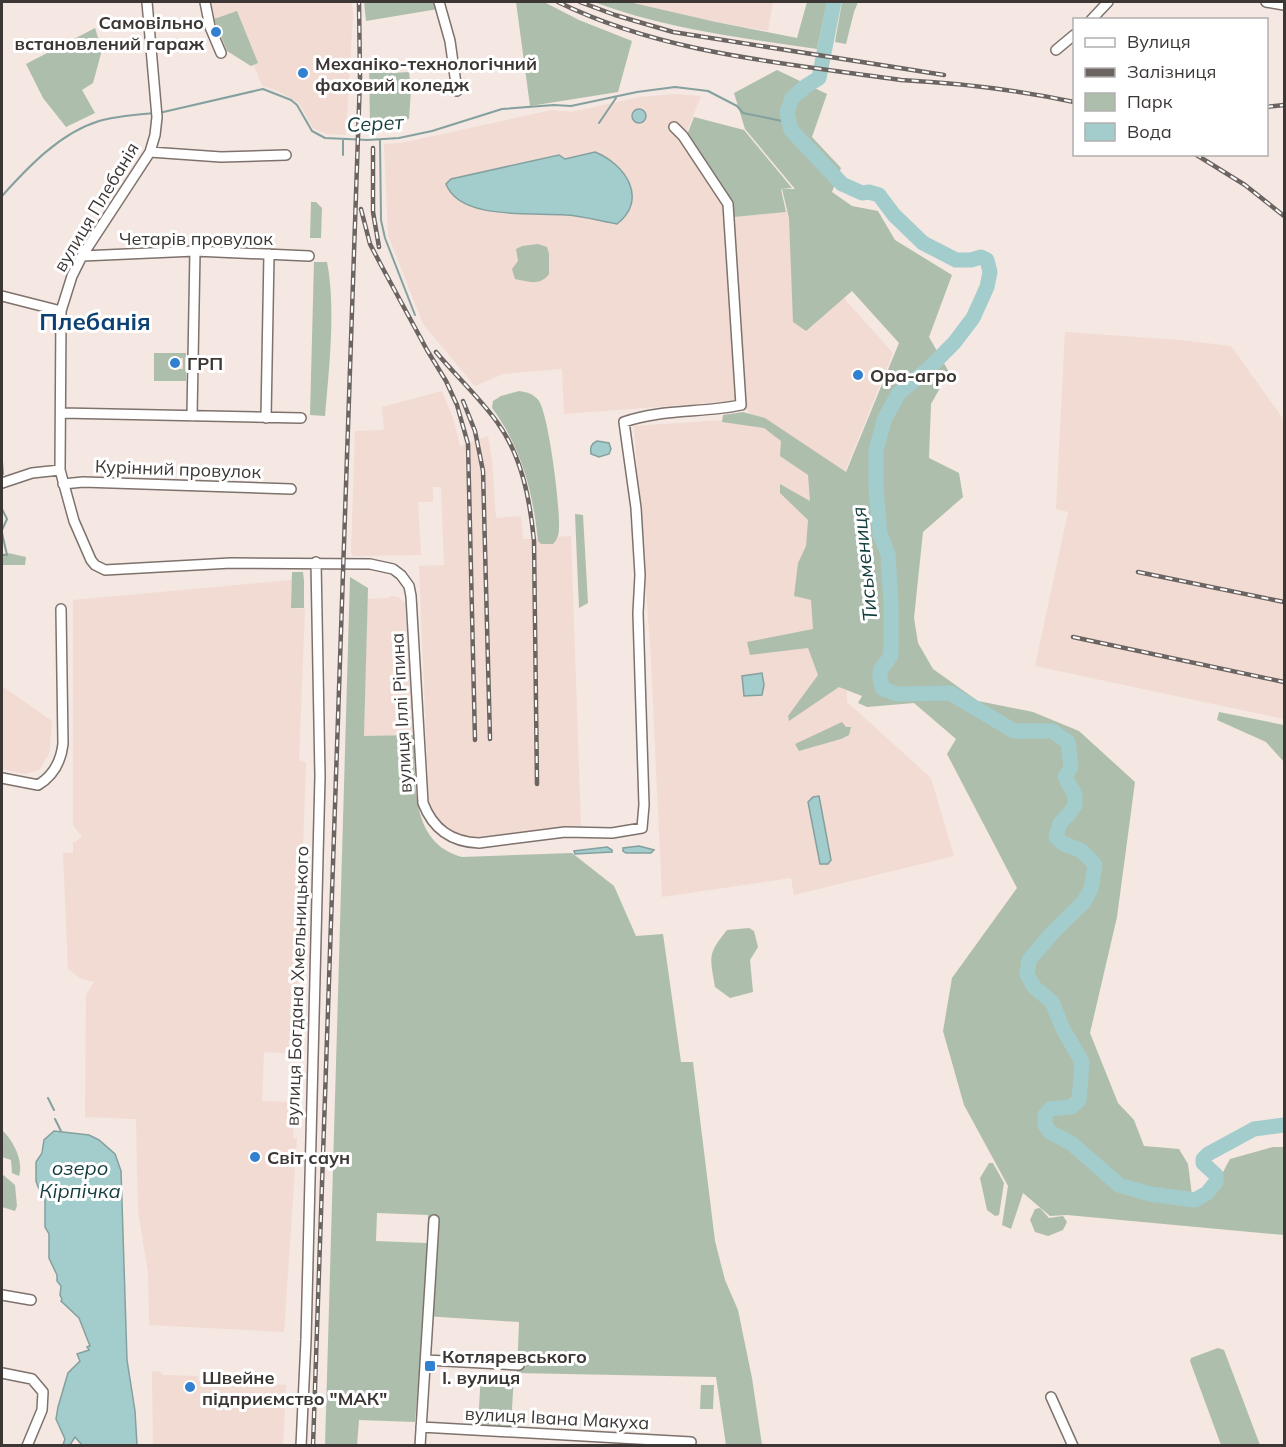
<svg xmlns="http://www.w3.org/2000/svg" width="1286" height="1447" font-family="Mulish,sans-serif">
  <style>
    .built { fill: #f1dbd2 }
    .green { fill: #aebead; fill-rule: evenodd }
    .water { fill: #a3cdcd; stroke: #84a09f; stroke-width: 1.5 }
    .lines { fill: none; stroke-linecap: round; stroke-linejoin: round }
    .stream { stroke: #84a09f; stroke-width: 2 }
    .river { stroke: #a3cdcd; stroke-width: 15 }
    .street-casing { stroke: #7e726c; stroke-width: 12 }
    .street { stroke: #fff; stroke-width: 9 }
    .rail-casing { stroke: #6c6461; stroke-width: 4.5 }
    .rail { stroke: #fff; stroke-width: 2; stroke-dasharray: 7; stroke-linecap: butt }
    .poi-dot { fill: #3280d0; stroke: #fff; stroke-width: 2 }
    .labels { text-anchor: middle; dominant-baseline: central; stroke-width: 6; stroke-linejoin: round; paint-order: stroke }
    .poi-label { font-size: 18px; font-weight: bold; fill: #3c3735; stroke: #fff; text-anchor: start }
    .street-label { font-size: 18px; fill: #3c3735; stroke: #fff }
    .water-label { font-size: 20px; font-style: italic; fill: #133c3c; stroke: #fff }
    .district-label { font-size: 24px; font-weight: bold; fill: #0d4173; stroke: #fff }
  </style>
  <rect width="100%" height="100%" fill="#f5e7e1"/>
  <path class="built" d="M 210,2 L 352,2 L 353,14 L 346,135 L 327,134 L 319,131 L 313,128 L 299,103 L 278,91 L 262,86 L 254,65 L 251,66 L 227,51 L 216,27 Z
    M 639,2 L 773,2 L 768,31 L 716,22 L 637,4 Z
    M 675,94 L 701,96 L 683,141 L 722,197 L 735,401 L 564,414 L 562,369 L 503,374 L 475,386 L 423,324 L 388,235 L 384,144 L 401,143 L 552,110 L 571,112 L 640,97 Z
    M 790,211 L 847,302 L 893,353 L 844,474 L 847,702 L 931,778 L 954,856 L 794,895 L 791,878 L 662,897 L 651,659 L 634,426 L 754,418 L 746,409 L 742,398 L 734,217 Z
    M 1065,332 L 1179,340 L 1231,346 L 1284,420 L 1284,719 L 1035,666 L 1068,512 L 1056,509 Z
    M 170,358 L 183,358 L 183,369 L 170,369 Z
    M 442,391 L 453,418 L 460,446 L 488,436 L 492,461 L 496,518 L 521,516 L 523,539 L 571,536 L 581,828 L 470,837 L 456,834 L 443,826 L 433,814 L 429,805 L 419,566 L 444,565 L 441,487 L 433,487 L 433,502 L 418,502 L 421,555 L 353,556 L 351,553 L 355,431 L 384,430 L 382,407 Z
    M 292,580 L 291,608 L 305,609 L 299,760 L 306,763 L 297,1015 L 303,1016 L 301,1054 L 264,1052 L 262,1101 L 289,1102 L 288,1116 L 294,1116 L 293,1138 L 297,1138 L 284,1332 L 149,1325 L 148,1272 L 138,1211 L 136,1119 L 85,1117 L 86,995 L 94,982 L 80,978 L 68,969 L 63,853 L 73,853 L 73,843 L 82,837 L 73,825 L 73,600 Z
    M 390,596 L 398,597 L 405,603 L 414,735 L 364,737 L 367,599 L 389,598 Z
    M 2,686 L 52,721 L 49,754 L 39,770 L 25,774 L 2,769 Z
    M 152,1371 L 161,1372 L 163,1375 L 198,1376 L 198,1381 L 286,1385 L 283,1445 L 153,1445 Z"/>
  <path class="green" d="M 364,2 L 436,2 L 438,9 L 366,21 Z
    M 516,2 L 544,2 L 579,20 L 632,41 L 618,92 L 530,106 Z
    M 594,2 L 629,2 L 716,22 L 797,38 L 807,2 L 827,2 L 817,49 C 742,38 666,29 594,2 Z
    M 842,2 L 858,2 L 854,12 L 846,44 L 835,42 Z
    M 237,11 L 258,63 L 251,66 L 227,51 L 214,19 Z
    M 95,28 L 102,50 L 93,83 L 82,90 L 95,113 L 66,127 L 43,98 L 26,64 Z
    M 387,64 L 387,68 L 392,73 L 409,72 L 411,90 L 409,119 L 370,124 L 369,65 Z
    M 777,70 L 827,94 L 812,137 L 841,168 L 832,192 L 852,206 L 878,211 L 895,240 L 952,275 L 929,337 L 949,372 L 931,404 L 929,458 L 959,473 L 963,497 L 923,532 L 914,618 L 918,643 L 933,669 L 978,701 L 1033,712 L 1079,731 L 1135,782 L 1117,917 L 1090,1033 L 1118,1103 L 1134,1120 L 1144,1146 L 1179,1149 L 1188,1164 L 1193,1203 L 1208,1200 L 1230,1159 L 1273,1147 L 1284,1147 L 1284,1235 L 1067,1215 L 1050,1216 L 1023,1193 L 1011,1229 L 1002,1225 L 1008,1186 L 964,1105 L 943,1031 L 952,978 L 1017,888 L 947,754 L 956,739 L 914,703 L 867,707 L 858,703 L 862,696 L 839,687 L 789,721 L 788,716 L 818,675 L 808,648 L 750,655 L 747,642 L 813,629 L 811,600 L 794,596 L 798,563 L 806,546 L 808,520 L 780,493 L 780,484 L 810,501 L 808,475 L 780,456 L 781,441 L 764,428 L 722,422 L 723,415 L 743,412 L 765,418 L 846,472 L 899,343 L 852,291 L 806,331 L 793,322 L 789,218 L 782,189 L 795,189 L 745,129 L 734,93 Z
    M 694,117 L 744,130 L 792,188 L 781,189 L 786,212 L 734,217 L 731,199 L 687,135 Z
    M 311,202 L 316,202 L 322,208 L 321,238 L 310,238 Z
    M 538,244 L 547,247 L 549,254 L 549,274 C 540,286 529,282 515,279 L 512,269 L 518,261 L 516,249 L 522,246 Z
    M 314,262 L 327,262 C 336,307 329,369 325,416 L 310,415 Z
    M 154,353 L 186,353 L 186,381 L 154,381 ZM 170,358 L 183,358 L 183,369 L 170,369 Z
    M 519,391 C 527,392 534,394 539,401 C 549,417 560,506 559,527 C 559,534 558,539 553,544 L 541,544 L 538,541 C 533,493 522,448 492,408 L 493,401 L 501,396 Z
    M 575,514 L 583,515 L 588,603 L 579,608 Z
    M 8,553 L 26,557 L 25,565 L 2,565 L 2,554 Z
    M 292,572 L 303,572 L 304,581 L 304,608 L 291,608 Z
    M 350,577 L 368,588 L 364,736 L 414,735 C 416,780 408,842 462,857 L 572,853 L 614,886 L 636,936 L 663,934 L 681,1062 L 693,1062 L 715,1241 L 725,1280 L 738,1310 L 752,1378 L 762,1445 L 726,1445 L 716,1377 L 517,1373 L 519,1322 L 424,1316 L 415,1422 L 359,1420 L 357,1445 L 325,1446 ZM 377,1213 L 428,1215 L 427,1243 L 376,1241 Z
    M 1219,712 L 1284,725 L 1284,762 L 1266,742 L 1217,720 Z
    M 842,722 L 846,727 L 851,727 L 849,735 L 841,739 L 799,751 L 795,744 Z
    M 749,928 L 754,931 L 758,947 L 750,960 L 753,992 L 730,998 L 715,987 C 710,956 707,955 727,930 Z
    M 2,1130 C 13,1140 24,1161 19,1176 L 12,1173 L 11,1160 L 2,1157 Z
    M 989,1163 L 993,1163 L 1004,1183 L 999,1215 L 995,1216 L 987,1210 L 980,1178 Z
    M 2,1174 L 15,1185 L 17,1206 L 15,1211 L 2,1207 Z
    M 1040,1208 L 1049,1218 L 1063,1216 L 1067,1222 L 1063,1230 L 1048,1236 L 1035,1232 L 1030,1220 L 1035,1209 Z
    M 1218,1348 L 1224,1350 L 1260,1445 L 1221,1445 L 1190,1361 L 1191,1358 Z
    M 481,1373 L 514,1375 L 511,1426 L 478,1425 Z
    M 701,1385 L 714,1385 L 713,1409 L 700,1409 Z"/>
  <path class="water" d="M632 116a7 7 0 1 1 14 0a7 7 0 1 1-14 0Z
    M 595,152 C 625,164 649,199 617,224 C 600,221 583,216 566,215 C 533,212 460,221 446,184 L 451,179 L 559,155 L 565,159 Z
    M 597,441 L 609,443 L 611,449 L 609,454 L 599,457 L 591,454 C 590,447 591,444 597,441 Z
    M 762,673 L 764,685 L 762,695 L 744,696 L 742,676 Z
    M 819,796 L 831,860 L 828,864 L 820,864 L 808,802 L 813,797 Z
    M 639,846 L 654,850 L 651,853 L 626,853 L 623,851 L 623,848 Z
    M 607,847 L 612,850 L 612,852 L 575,854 L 574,851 Z
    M 54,1131 L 89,1135 L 99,1140 L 115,1154 L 121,1171 L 127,1360 L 135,1411 L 137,1445 L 82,1445 L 75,1437 L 70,1445 L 63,1445 L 65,1439 L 56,1419 L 58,1407 L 68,1373 L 80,1361 L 77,1354 L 89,1350 L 87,1347 L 90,1346 L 79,1318 L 61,1301 L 62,1299 L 60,1295 L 61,1286 L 57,1281 L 57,1275 L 49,1258 L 49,1234 L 45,1227 L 45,1199 L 40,1192 L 36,1181 L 36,1162 L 42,1153 L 44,1140 Z"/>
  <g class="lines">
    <path class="stream" d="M 159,113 L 263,89 L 291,100 L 297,105 L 312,131 L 325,138 L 368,140 L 399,138 L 432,131 L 502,109 L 554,105 L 571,106 L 637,92 L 675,87 L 708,91 L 737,106 L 743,113 L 787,122
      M 599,123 L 616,98
      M 380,141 L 381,220 L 385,238 L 415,315
      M 343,155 L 343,140
      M 2,196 C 28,167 60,133 99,121 C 117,116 135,115 154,113
      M 2,461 L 3,474
      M 2,489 L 2,488
      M 2,509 L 7,519 L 2,530
      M 2,533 L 7,555 L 2,555
      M 48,1098 L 54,1110
      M 55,1119 L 61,1131"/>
    <path class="river" d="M 834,2 L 819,78 L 806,86 L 792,98 L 787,113 L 791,130 L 842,184 L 862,193 L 869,192 L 879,195 L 894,215 L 923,243 L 956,260 L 971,260 L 981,257 L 987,260 L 990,272 L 987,287 L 973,318 L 954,343 L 928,369 L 899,393 L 885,418 L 876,450 L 876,489 L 880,534 L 888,554 L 891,602 L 891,655 C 881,673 876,666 883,689 L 897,694 L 950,693 L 1014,731 L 1052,731 L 1068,742 L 1071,767 L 1065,777 L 1075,795 L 1075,805 L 1069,814 L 1060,823 L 1056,837 L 1062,843 L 1082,851 L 1095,865 L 1091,889 L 1083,903 L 1054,931 L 1029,960 L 1027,974 L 1034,987 L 1052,1002 L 1063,1029 L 1082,1062 L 1079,1100 L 1071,1107 L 1050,1109 L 1045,1115 L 1045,1125 L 1050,1132 L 1071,1143 L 1119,1185 L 1150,1194 L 1195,1200 L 1207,1193 L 1216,1182 L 1216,1175 L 1203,1163 L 1203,1159 L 1208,1154 L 1254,1129 L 1284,1125"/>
    <g class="street-casing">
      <path id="street" d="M 147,2 L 157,117 L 155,135 L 150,152 L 82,256 L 72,276 L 61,311 L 60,470 L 74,521 L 91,560 L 95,565 L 105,570 L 231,563 L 370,564 L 393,569 L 401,575 L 409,586 L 411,596 L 423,803 C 433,829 451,842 479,843 L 565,832 L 612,833 L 642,828 L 644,805 L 638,613 L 640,575 L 636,508 L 624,422 C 660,409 703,413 741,405 L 728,204 L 683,136 L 674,127
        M 205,2 L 210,27 L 221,53
        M 439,2 L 450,41 L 457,91
        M 1266,2 L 1284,5
        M 1091,20 L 1108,2
        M 1056,50 L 1074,35
        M 150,152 L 221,157 L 286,155
        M 82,256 L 195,251 L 309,256
        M 2,296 L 61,311
        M 61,413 L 301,418
        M 192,416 L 195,251
        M 266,418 L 269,254
        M 2,483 L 32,473 L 60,470
        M 63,484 L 83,482 L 291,489
        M 2,778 L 38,785 C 53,776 61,761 63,744 L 61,609
        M 2,1295 L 31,1300
        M 426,1360 L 519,1365
        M 2,1373 L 32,1379 L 43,1392 L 42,1410 L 27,1446
        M 1051,1397 L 1073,1446
        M 421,1427 L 691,1442
        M 301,1446 L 306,1340 L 320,776 L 316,562
        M 420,1446 L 434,1220"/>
    </g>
    <use href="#street" class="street"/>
    <g class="rail-casing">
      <path id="rail" d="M 558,2 C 664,54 785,63 901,80 C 960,83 1017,90 1074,102
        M 580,2 L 615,15 L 673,32 L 944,75
        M 1266,107 L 1284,105
        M 373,148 L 373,212 L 379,247
        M 1195,154 L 1245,185 L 1284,216
        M 361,209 L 370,244 L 381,265 L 427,350 L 446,381 L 457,405 L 468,444 L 475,740
        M 436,352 C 456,376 479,397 497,422 C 522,456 530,500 534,541 L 537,784
        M 463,401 L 475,431 L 483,471 L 490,739
        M 1138,572 L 1284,602
        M 1073,637 L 1284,682
        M 313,1446 L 360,78 L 359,2"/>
    </g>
    <use href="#rail" class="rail"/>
  </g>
  <g class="poi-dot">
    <circle cx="216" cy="32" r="6"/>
    <circle cx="303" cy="73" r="6"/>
    <circle cx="175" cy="363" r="6"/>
    <circle cx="858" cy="375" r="6"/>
    <circle cx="255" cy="1157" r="6"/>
    <rect x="424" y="1360" width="12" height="12" rx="3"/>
    <circle cx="190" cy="1387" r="6"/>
  </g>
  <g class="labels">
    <g class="poi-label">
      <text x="204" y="22" text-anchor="end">Самовільно<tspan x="204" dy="21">встановлений гараж</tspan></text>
      <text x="315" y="63">Механіко-технологічний<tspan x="315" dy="21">фаховий коледж</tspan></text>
      <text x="187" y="363">ГРП</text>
      <text x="870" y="375">Ора-агро</text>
      <text x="267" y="1157">Світ саун</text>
      <text x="442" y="1356">Котляревського<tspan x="442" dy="21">І. вулиця</tspan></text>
      <text x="202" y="1377">Швейне<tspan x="202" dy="21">підприємство "МАК"</tspan></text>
    </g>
    <g class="street-label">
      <text transform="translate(96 207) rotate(-59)">вулиця Плебанія</text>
      <text x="196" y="238">Четарів провулок</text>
      <text transform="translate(178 469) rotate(2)">Курінний провулок</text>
      <text transform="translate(401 713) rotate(-93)">вулиця Іллі Ріпина</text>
      <text transform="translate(297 986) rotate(-88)">вулиця Богдана Хмельницького</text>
      <text transform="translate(557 1418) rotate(3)">вулиця Івана Макуха</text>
    </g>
    <g class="water-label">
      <text transform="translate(375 123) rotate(-3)">Серет</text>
      <text transform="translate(864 564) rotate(-96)">Тисьмениця</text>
      <text x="80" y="1167">озеро<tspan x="80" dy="23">Кірпічка</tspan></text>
    </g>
    <g class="district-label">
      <text x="95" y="321">Плебанія</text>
    </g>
  </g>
  <rect width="1286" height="1447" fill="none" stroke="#3c3735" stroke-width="6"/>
  <rect x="1073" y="18" width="195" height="138" fill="#ffffff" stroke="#b1afae" stroke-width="1.5"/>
  <rect x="1085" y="38" width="30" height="9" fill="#ffffff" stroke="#b1afae" stroke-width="1.5"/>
  <text x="1127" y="48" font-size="18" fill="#3c3735">Вулиця</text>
  <rect x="1085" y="68" width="30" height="9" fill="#6c6461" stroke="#b1afae" stroke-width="1.5"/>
  <text x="1127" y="78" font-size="18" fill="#3c3735">Залізниця</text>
  <rect x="1085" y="93" width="30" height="18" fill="#aebead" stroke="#b1afae" stroke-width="1.5"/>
  <text x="1127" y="108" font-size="18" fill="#3c3735">Парк</text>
  <rect x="1085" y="123" width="30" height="18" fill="#a3cdcd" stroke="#b1afae" stroke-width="1.5"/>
  <text x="1127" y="138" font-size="18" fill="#3c3735">Вода</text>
</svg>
